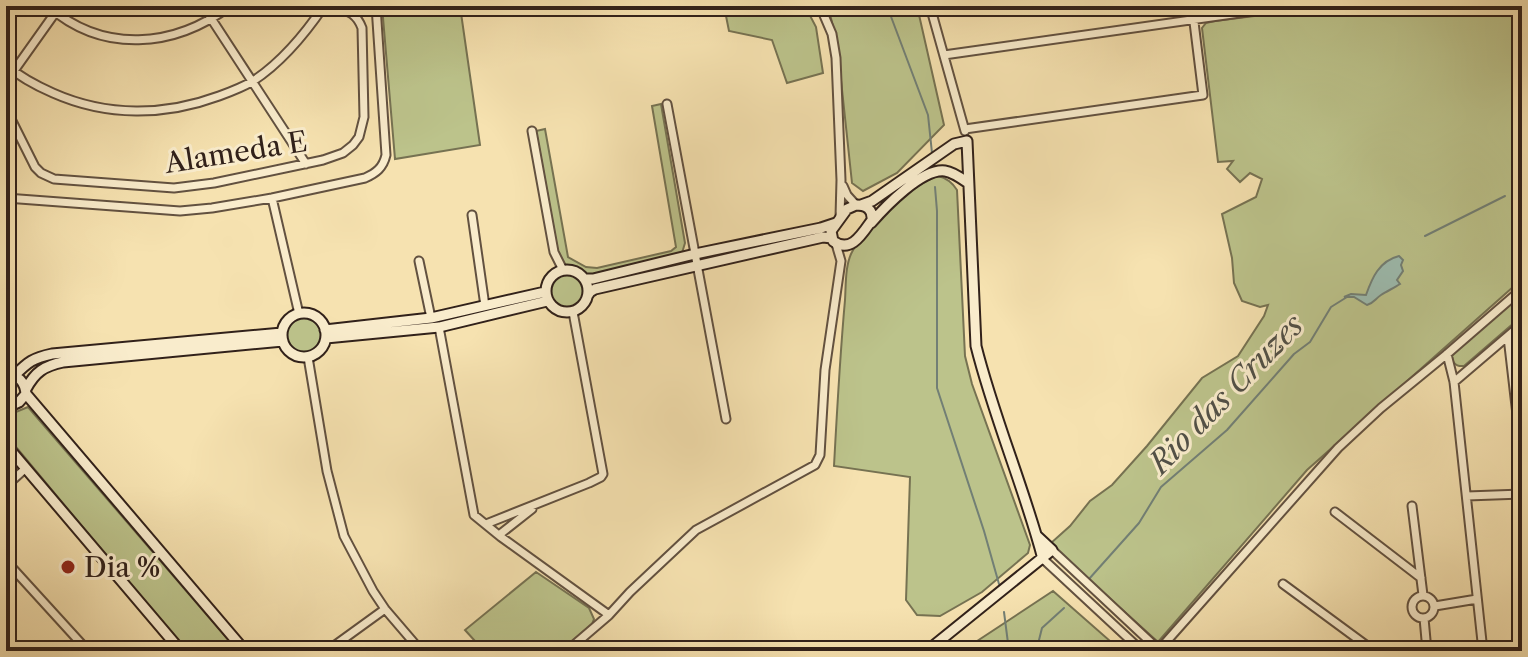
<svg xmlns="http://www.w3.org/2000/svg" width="1528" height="657" viewBox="0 0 1528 657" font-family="'Libre Caslon Text',serif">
<rect width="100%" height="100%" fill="#f6e2b0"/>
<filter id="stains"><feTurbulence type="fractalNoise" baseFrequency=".0025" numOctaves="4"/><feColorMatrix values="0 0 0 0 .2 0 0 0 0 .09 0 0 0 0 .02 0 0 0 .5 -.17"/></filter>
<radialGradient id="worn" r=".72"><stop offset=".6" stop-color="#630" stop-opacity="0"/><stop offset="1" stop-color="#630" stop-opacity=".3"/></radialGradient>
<!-- green -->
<path fill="#bcc38b" stroke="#767252" stroke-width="2" d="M382,6H460L480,145L395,159Z
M724,6H805L816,27L823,73L787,83L772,40L729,31Z
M828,6H917L944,125L897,173L863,191L852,183L837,43Z
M1331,6H1512L1522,17V279L1307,470L1158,642L1068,561L1051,543L1070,526L1090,501L1112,485L1147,446L1202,378L1238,356L1264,316L1268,305L1260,307L1242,301L1234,283L1232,258L1222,214L1256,197L1262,179L1250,173L1240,182L1227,169L1233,161L1218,162L1202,28L1206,23L1215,21Z
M661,104L685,243L682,253L588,276C580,275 564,265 559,258L536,131L545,129L568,257L586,267L597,268L671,251L676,247L652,106Z
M938,176C947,178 952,182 957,190L965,356L972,384L1030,545L1028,553L982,592L940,616L917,615L906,600L910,477L834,466C837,410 840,355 845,300C846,285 845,265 852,252C863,229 914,183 938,176Z
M549 291a18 18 0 1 1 36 0a18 18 0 1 1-36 0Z
M1522,294V316L1464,366C1455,367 1450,361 1453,353Z
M286 335a18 18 0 1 1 36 0a18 18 0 1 1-36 0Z
M28,407L238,651H186L6,435V416Z
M536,572L589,608L594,619L592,624L561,651H484L465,630Z
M1053,591L1118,648L1113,651H962Z"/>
<!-- water -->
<path fill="#9dbdb1" stroke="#727f75" stroke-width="2" d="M1399,256L1403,260L1401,265L1403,271L1397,280L1400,284C1394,288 1387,291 1381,295C1375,299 1374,303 1367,305L1354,297H1344L1351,294L1366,295C1372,278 1379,261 1399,256Z"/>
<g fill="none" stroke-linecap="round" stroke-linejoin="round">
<!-- stream -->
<path stroke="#727f75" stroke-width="2" d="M887,6L928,115L932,153
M935,187L937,211V388L984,531L999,584
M1425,236L1505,196
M1089,579L1139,523L1161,487L1227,430L1294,354L1310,342L1331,307L1347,297
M1004,612L1009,651
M1024,651L1038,644L1042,628L1064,608"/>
<defs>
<path id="street" d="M48,6C103,54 174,48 230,6
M203,6L306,164
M820,6L832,34L836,58L841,180L840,217
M930,6L965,131
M944,55L1290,6
M6,65C20,77 37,86 53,93C107,117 165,116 219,96C230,92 243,87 253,81C282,62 305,34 324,6
M6,82L60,6
M667,104L726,419
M6,109L35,167L41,173L54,179L174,188L214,183L323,160L343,153L353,145L359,137L364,117L362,28C357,14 348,11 336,6
M965,129L1203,95L1192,6
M532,131L554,252L563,270
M843,186L847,195L856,205
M6,198L180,211L212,208L272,198L365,178C376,173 383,168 386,155L376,6
M272,198L299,314
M472,215L485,306
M419,261L431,318
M439,327L474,515L501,537L609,615
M1508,337L1522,458
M1447,354L1454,382L1483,651
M308,357L327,471L344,536L373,591L385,609L421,651
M1454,382L1522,324
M6,486L26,468
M1467,496L1522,494
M1412,506L1423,595
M1335,512L1421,578
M486,524L589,483L601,477L603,474L573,312
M499,535L532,509
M1052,550L1160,651
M1043,559L1142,651
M6,561L88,651
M1283,584L1374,651
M1412 607a11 11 0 1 1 22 0a11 11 0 1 1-22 0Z
M1435,606L1477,599
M1424,618L1427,651
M327,651L385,609
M567,651L609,615L630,592L696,530L815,465L820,455L825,370L841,261L836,244
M1158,651L1338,448L1381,408L1447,354L1522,289
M1240,651L1265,646L1275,651"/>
<path id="secondary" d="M856,205C866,205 873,209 872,220C862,234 851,254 833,241L831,231L847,209Z
M861,205L872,201L954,144L967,141L976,346C994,418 1024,487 1043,559
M871,223C885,207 922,168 945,171C953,172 961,178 968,183
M546 291a21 21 0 1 1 42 0a21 21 0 1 1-42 0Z
M585,279H593L695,254L821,228L836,223
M588,295L590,292L595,289L823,237L832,238
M282 335a22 22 0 1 1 44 0a22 22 0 1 1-44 0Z
M325,330L431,318L545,292
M326,338L439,327L547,301
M6,358L12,374
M6,375C18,374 25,382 26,394L19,402L6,408
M15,375C28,362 33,358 52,354L282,333
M26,389C35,372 44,366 63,362L283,341
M26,394L245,651
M6,445L181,651
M927,651L1052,550L1037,536"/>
</defs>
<!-- street casing -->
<use href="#street" stroke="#625140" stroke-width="11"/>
<!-- secondary casing -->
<use href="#secondary" stroke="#31211a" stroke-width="13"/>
<!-- street -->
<use href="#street" stroke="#f9eccc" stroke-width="7"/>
<!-- secondary -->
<use href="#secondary" stroke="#f9eccc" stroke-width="9"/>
</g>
<!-- markers -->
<circle fill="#8f2418" stroke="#f9eccc" stroke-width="3" cx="68" cy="567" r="8"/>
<g text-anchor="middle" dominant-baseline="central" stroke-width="6" stroke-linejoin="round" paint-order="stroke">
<!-- street labels -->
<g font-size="28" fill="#31211a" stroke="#f9eccc">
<text transform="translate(236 152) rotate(-9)">Alameda E</text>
</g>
<!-- poi labels -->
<g font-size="28" fill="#31211a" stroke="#f9eccc" text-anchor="start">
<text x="84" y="567">Dia %</text>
</g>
<!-- water labels -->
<g font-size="30" font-style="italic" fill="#515047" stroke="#f9eccc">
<text transform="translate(1226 394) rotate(-46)">Rio das Cruzes</text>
</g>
</g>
<!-- margin -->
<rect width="1528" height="657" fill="none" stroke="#f6e2b0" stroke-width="32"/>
<rect x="8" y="8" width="1512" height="641" fill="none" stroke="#31211a" stroke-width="4"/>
<rect x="16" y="16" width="1496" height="625" fill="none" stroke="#31211a" stroke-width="2"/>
<rect width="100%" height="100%" filter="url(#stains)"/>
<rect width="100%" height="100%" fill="url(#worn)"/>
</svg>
